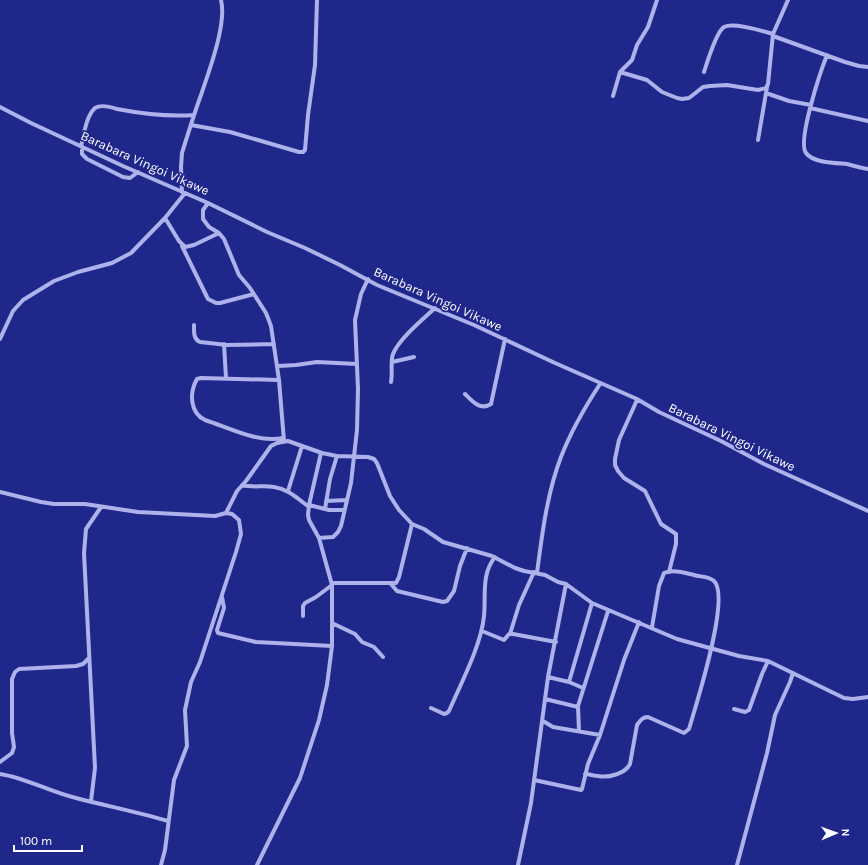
<svg xmlns="http://www.w3.org/2000/svg" width="868" height="865" viewBox="0 0 868 865" font-family="Karla,sans-serif">
<rect width="100%" height="100%" fill="#20278b"/>
<g fill="none" stroke-linecap="round" stroke-linejoin="round">
<!-- minor -->
<path stroke="#adb2eb" stroke-width="4" d="M773,36L845,62L859,66L868,67
M827,55C821,70 797,141 806,153C813,163 836,163 847,164C854,166 861,168 868,169
M620,72L647,80L662,92L677,98L682,99L689,98L703,87L710,86L727,85L758,90L766,88L768,84L773,34L788,0
M704,72C707,63 716,32 724,27C734,22 762,31 773,34
M766,93L789,101L811,105
M613,96L620,72L632,60L637,45L648,27L657,0
M0,107L31,123L123,166L208,203L267,232L305,248L340,265L377,285L474,325L555,363L637,399L659,412L721,441L764,464L868,511
M810,108L868,121
M191,125L230,132L299,152H303L305,150L308,115L315,65L317,0
M758,140L767,87
M81,146C84,135 86,116 95,108C101,104 111,107 117,109C143,114 167,117 194,115
M82,146V154L87,159L123,177L130,178L138,172
M182,192L181,167L182,153C188,134 194,114 201,95C209,71 227,24 221,0
M208,203L203,210V219L209,227L219,233L224,239L239,275L250,288L266,313L271,326L279,380L284,441
M165,218L179,241L185,247L194,245L219,233
M182,246L208,299L216,303H220L254,294
M194,325C194,331 193,339 200,342L227,345L274,344
M0,339L13,311L23,300L54,281L78,272L112,263L131,253L165,218L185,193
M224,344L226,378
M392,362L414,357
M278,366L296,365L317,362L357,364
M279,380L201,378L197,379C189,393 190,413 205,420C230,428 257,443 283,438
M391,382C393,373 390,362 393,354C399,339 423,319 435,308
M465,394C472,401 480,411 491,404L505,339
M637,400L619,440L615,459V465L618,471L624,478L645,491L661,524L676,534V544L669,572
M242,485C253,488 263,485 274,487C288,489 298,499 309,507
M288,491L302,446
M0,492L41,502L54,504H85L138,512L215,516L226,513L237,491L246,481L271,446L277,443L288,441L322,453L337,456L368,457L374,459L377,463L390,496L399,510L412,524L424,529L443,542L492,556L515,568L524,571L545,575L558,582L566,584L592,603L677,639L739,656L768,661L844,698L853,699L868,697
M326,501L347,500
M309,505L329,510H344
M325,509L330,479L337,456
M319,538L333,537L338,532L341,526L351,483L357,430L358,389L355,320L361,294L368,279
M537,573C542,535 547,493 561,457C571,431 585,407 600,384
M332,583H396L399,577L412,524
M391,584L397,591L443,602L447,601L454,591L460,566L467,548
M222,597L224,608L217,630L218,633L256,642L332,646
M303,616V606L305,603L316,597L332,585
M332,623L355,634L362,642L374,647L383,657
M482,631L504,640L509,634H513L556,642
M510,634L519,605L534,572
M548,677L569,682L583,688
M569,682L592,603
M545,699L578,707
M431,708L444,714L447,713L449,711C461,683 481,646 484,616C486,596 481,574 495,557
M734,709L745,712L749,710L762,674L768,661
M543,721L553,727L600,735
M579,731L578,706L608,611
M0,762L12,753L14,747L12,733V679L15,672L19,669L76,666L83,664L89,658
M0,774C26,778 50,792 76,798C107,806 138,812 168,821
M585,774C590,774 593,776 598,776C608,778 625,774 630,764L637,725C640,721 642,717 648,717L684,733L689,729C696,705 731,597 714,581C709,576 700,577 694,575C685,573 673,569 664,573L659,586L652,627
M534,780L581,790L582,789L588,764L600,735L624,660L639,622
M91,801L95,768L84,553L86,529L101,507
M161,865L165,850L174,780L187,746L185,710L191,682L200,662L236,552L241,534L239,520L232,514L226,513
M257,865L300,778L319,720L327,685L332,646V585L319,538L309,520L308,515L309,505L321,453
M518,865L531,803L548,677L566,584
M737,865L767,753L775,715L790,682L793,673"/>
</g>
<g text-anchor="middle" dominant-baseline="central" stroke-width="3.5" stroke-linejoin="round" paint-order="stroke">
<!-- street labels -->
<g font-size="13" fill="#fff" stroke="#20278b">
<text transform="translate(145 163) rotate(24)">Barabara Vingoi Vikawe</text>
<text transform="translate(438 299) rotate(24)">Barabara Vingoi Vikawe</text>
<text transform="translate(732 437) rotate(26)">Barabara Vingoi Vikawe</text>
</g>
</g>
<!-- north arrow -->
<g transform="translate(836 833) rotate(88)" stroke="#20278b" stroke-width="3" paint-order="stroke">
<path d="M0-3L7 15L0 10L-7 15Z" fill="#ffffff"/>
<text y="-6" font-size="11" font-weight="bold" text-anchor="middle" fill="#ffffff">N</text>
</g>
<!-- scale -->
<path d="M14 845v6h68v-6" fill="none" stroke="#ffffff" stroke-width="2"/>
<text x="20" y="845" font-size="12" fill="#ffffff" stroke="#20278b" stroke-width="3" paint-order="stroke">100 m</text>
</svg>
